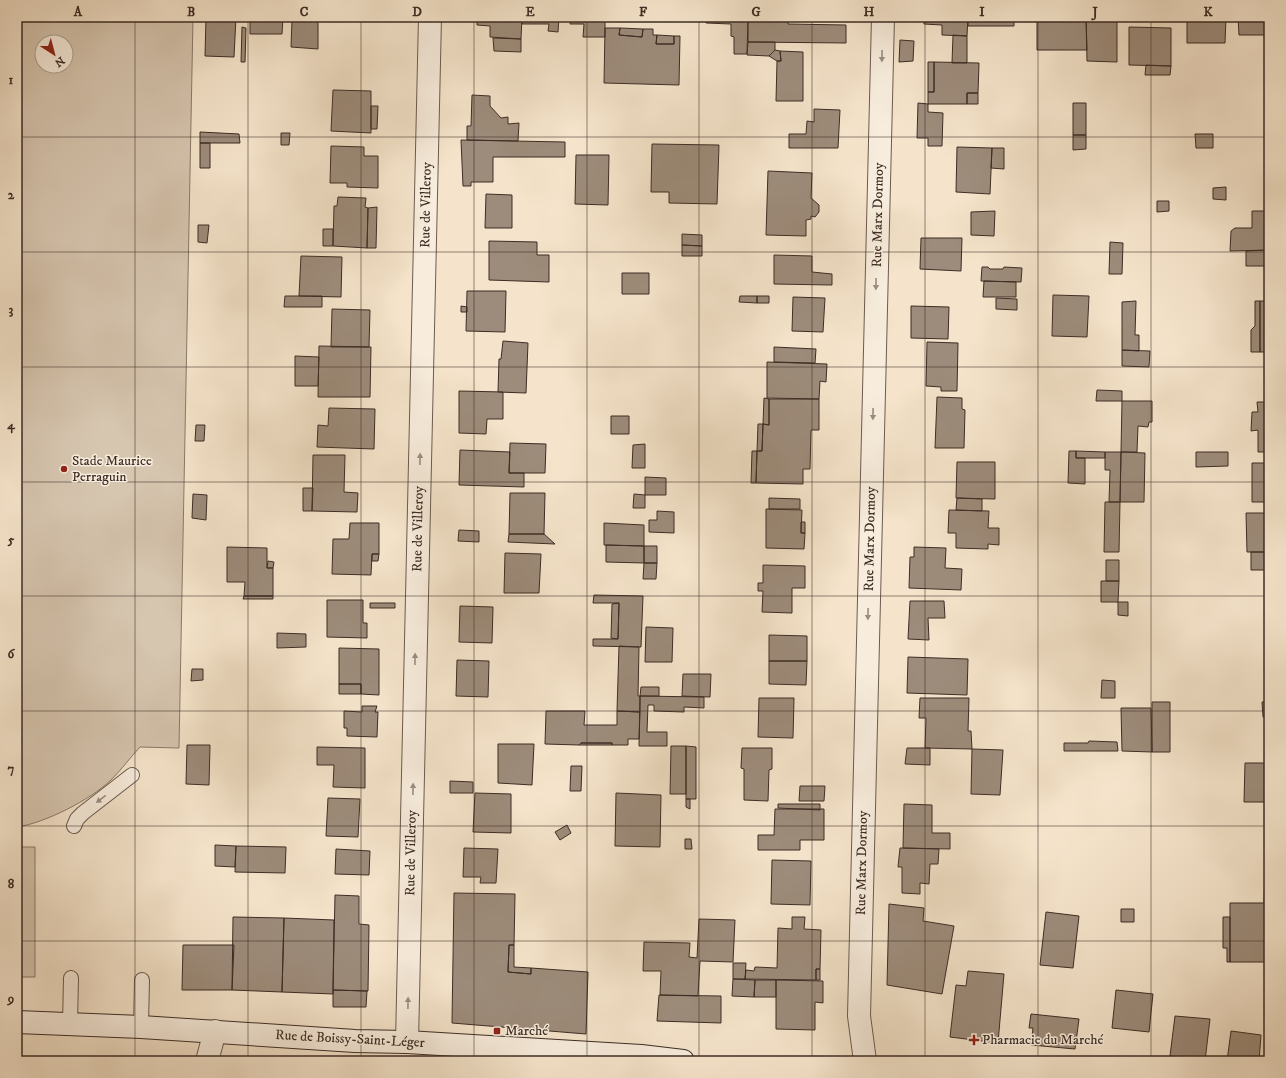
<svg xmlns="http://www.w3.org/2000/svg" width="1286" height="1078" viewBox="0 0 1286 1078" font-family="'IM FELL DW Pica',serif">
<rect width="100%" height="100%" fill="#f5e4cb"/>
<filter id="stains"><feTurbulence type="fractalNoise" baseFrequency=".005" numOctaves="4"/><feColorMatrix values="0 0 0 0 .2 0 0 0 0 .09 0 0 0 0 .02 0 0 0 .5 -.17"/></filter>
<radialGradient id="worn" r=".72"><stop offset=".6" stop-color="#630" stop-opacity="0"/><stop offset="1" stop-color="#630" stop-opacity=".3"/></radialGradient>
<!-- garden -->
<path fill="#d6c5af" stroke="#8a796a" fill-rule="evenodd" d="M17,17H193L179,748L140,747C130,758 121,770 111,780C90,800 45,823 17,827ZM42,42H66V66H42Z
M17,847H35V977H17Z"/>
<!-- building -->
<path fill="#9d8c7b" stroke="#3d2d25" d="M206,17H236L234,57L205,56Z
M250,17H283L282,34H250Z
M456,17H522L521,39L490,37V26L477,25V18Z
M522,17H559L558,32L548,31L549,24H522Z
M571,17H605V37H583L584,24H570Z
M706,17H748L747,54H734V37L731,36V24L706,23Z
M748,17H788V24L846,25V43L748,42Z
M924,17H968L967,36L942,35V25L924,24Z
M968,17H1014V26H968Z
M1037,17H1086L1087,50H1037Z
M1086,17H1117V62L1087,61Z
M1187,17H1226L1225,43H1187Z
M1238,17H1269V35H1239Z
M292,20H318V49L291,47Z
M242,27L246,28L245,62H241Z
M1129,27L1171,28V66L1129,65Z
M605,28H620L619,35L642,37L643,29H653V35H657L656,44H674V36H680L679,85L604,83Z
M620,28L643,29L642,37L619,35Z
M657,35L674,36V44H656Z
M953,35L967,36V63H952Z
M493,38L521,39V52L494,51Z
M900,40L914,41L913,61L899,62Z
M748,42H775V50L769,56L747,55Z
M775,50L780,51L781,61H777L769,56Z
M780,51L803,52V101H776L777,61H781Z
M928,62H934V92H928Z
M934,62L979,63L978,93H967V104H928V92H934Z
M1146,65L1171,66L1170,75H1145Z
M333,90L371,91V133L331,131Z
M967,93H978V104H967Z
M472,95L490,96V106L501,118L508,117V124L519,123L518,141L467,140V126H471Z
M918,103L928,104V112L943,113L942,146H928V138H917Z
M1073,103H1086V135H1073Z
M371,106H378L377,129H371Z
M814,109L840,110L838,148H789V134H806L807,121L814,122Z
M200,132L239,134L240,143H200Z
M281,133H290L289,145H281Z
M1195,134H1213V148H1196Z
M1073,135H1086V149L1073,150Z
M461,140L565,142V157H493V182H471V186H463Z
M200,143H210V168H200Z
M652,144L719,145L717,204L669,203V192H651Z
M331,146L364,147V156H378V188L347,187V183H330Z
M957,147L992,148L990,194L956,192Z
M992,148H1004V169L991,168Z
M576,155H609L608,205L575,204Z
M768,171L812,173L811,198L819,205V212L815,217L811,216V219L806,220V236L766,235Z
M1226,187V200L1213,199V188Z
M486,194L512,195V228H485Z
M338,197L366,198L365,207L368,208L367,248L333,246L334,206H337Z
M1157,201H1169V211L1157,212Z
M377,207L376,248H367L368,208Z
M995,211L994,236L971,235V212Z
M1252,211H1269V250L1230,251L1231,231L1235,228H1252Z
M198,225H209L207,243L198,242Z
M323,229H333V246H323Z
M682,234L702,235V246L682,245Z
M921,238H962L961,271L920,269Z
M489,241L537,242V255H549V282L489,280Z
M1110,242L1123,243L1122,274H1109Z
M682,245L702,246V256H682Z
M1269,250V266H1246V251Z
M774,255L812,256V272L832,274V285L774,284Z
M301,256L342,257L341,297L299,296Z
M982,267H988L990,269H1003L1004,267L1022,268L1021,282L981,281Z
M622,273H649V294H622Z
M984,281L1016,282V297H983Z
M467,291H506L505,332L466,331Z
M1053,295L1089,296L1087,337L1052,336Z
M285,296H322V307H284Z
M740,296H757V303L739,302Z
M757,296H769V303H757Z
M793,297L825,298L823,332L792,331Z
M996,298L1017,299V310L996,309Z
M1136,301L1135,335H1139V351L1122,350V302Z
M1255,301H1260V352H1251V330L1255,326Z
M1260,301H1269V352H1260Z
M461,306L467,307V312H461Z
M911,306L949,307L948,339L911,338Z
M332,309L370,310L369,347H331Z
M503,341L528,343L526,393L498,392L499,359H501Z
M927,342L958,343L957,391H941V387L926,386Z
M319,346L371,347L370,397H318Z
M774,347L816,349L815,363L774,362Z
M1122,350L1150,351L1149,367L1122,366Z
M295,356L319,357L318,386H295Z
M767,362L827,364L826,382L820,381L819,399L767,398Z
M1267,364H1269V402H1267Z
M1097,390L1122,391V401H1096Z
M459,391L503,392V419H487L486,434L459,433Z
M937,397L962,398V409L965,410L964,448H935Z
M764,398L769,399V425L763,424Z
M769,399H819V430H811L810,469H803V484L756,483L757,451H762L763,424L769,425Z
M1122,401H1152V422H1149L1148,427L1138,426L1137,452H1121Z
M1257,402H1269V452H1258V430L1251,431L1252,412H1258Z
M329,408L375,409L374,449L317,447L318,425L328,426Z
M611,416H629V434H611Z
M758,424H763L762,451H757Z
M196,425H205L204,441H195Z
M510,443L546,444L545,473H509Z
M645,444V468H632L633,445Z
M460,450L510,452L509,473H524V487L459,485Z
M752,451H757L756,483H751Z
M1069,451H1076V458H1085V484L1068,483Z
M1076,451L1105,452V458H1076Z
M1105,452H1121L1120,502H1109L1110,470H1105Z
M1121,452L1145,453L1144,502H1120Z
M1196,452H1228V466L1196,467Z
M313,455H345L344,492L358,493L357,512L312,511Z
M957,462H995V499L956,498Z
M1252,463H1269V502H1252Z
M645,477L666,478V495H645Z
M303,488H313L312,511H303Z
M510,493H545L544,534H509Z
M193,494L207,495L206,520L192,518Z
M634,494L645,495V508H633Z
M769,498L800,499V509H769Z
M957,498L982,499V511L956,510Z
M1105,502H1120L1119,552H1104Z
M766,509L802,510L801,533H805L804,549L766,548Z
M949,510L989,511L988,528H999V545L988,544V549L956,548V533H948Z
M657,511L674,512V533L649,532V520H657Z
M1246,513H1269V552H1247Z
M801,522H805V533H801Z
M350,523H379V554H372L371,575L332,574L333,539H349Z
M604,523L644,525V546L604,545Z
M459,530L479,531V542L458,541Z
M509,534H544L555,544L508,542Z
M606,545L644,546V563L606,562Z
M644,546H657V563H644Z
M227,547L267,548V568H273V596H244L245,582H227Z
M914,547L946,548L945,568L962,569L961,590L909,588L910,557H914Z
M1251,552H1269V570H1251Z
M505,553L541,554L539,593H504Z
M372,554H379L378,561H372Z
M1106,560H1119V581H1106Z
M268,561L274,562L273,568H267Z
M644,563H657L656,579H643Z
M763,565L805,566V588H792V613L762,612L763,591H758V583H763Z
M1101,581H1119L1118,602H1101Z
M594,595L643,596L641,647L593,646V639H618L619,603H593Z
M244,596H273V599H243Z
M327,600H363V623H367V638L327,637Z
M910,601H944L945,618H928L929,640L908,639Z
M1118,602H1128V616L1118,615Z
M370,603H395V608H370Z
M619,603L618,639L611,638L612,604Z
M460,606L493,607L492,643L459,642Z
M646,627L673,628L672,662H645Z
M277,633L306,634V647L277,648Z
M769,635L807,636V661H769Z
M619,646L639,647L638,696H640V712L617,711Z
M339,648L379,649V695L361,694V684H339Z
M908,657L968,659L967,695L907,693Z
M457,660L489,661L488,697L456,696Z
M769,661H807L806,685L769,684Z
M192,669H203V680L191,681Z
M683,674H711L710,697L682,696Z
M1102,680L1115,681V698H1101Z
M339,684H361V694H339Z
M641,687H659V696H640Z
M640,696L704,697V708L684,707V712L654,711V705H648L647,732H667V746H639Z
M759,698H794L793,738L758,737Z
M920,698H969L968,731H971L972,749L925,748L926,718H919Z
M1152,702H1170V752H1152Z
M1262,702H1269V717H1263Z
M362,706H377L375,712H378L377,737L347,736V728H344V711L362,712Z
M1121,708H1151L1152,752L1122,751Z
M546,711H585L584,725H617V711L640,712L639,739H628V745H612V743H581L579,745L545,744Z
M1089,741L1117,742L1118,751H1064V743H1088Z
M581,743H612V745H579Z
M498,744H534L532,785L498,783Z
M187,745H210L209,785L186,784Z
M671,746H686V794H670Z
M686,746L696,747V799H686Z
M317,747L365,748V788L333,787L334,765H317Z
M742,748H772V769L769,770L768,801L744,800V769L741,768Z
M907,748H930V765L905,764Z
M972,749L1003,750L1000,795L971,794Z
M1245,763H1269V802H1244Z
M571,766H582L581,791H570Z
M450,781L473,782V793H450Z
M800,786H825L824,801H799Z
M475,793L511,794V833L473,832Z
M616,793L661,795L660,847L615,846Z
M328,798L360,799L358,837L326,836Z
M686,799H690V809L686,807Z
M778,804H820V810L778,808Z
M904,804L932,805V833H950V849L903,848Z
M775,809H824V840H800V850H758V835H774Z
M567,825L571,833L560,840L555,832Z
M685,839H691L692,849H685Z
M215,845L236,846L235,867L215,866Z
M236,846L286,847L285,873L235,872Z
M464,848L498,849L496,883H480L481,877H463Z
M900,848L939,849L938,864H930L929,884L920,883V894L902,893V867H898Z
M336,849L370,851L369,875L335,874Z
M772,860L811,861L810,905L771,904Z
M1265,869H1269V903H1264Z
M454,893L515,894L514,945H509L508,972L531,974V968L588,972L586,1034L452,1023Z
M335,895L359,896V924L369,925L368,991L333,990Z
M1230,903H1269V962H1230Z
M889,904L924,908L923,921L954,926L942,994L887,985Z
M1121,909H1134V922H1121Z
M1046,912L1079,916L1073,968L1040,965Z
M233,917L284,918L282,992L232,990Z
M792,917H805L804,929L821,930L820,969H816V980L745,979L746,970L754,971L755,967L777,968L778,928L792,929Z
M1223,917H1230V962H1227V948H1223Z
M284,918L334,920L333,994L282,992Z
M699,919L735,920L733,962L700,961L698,996L660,995L661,971H643L644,942L690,943L689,957L697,958Z
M183,945H234L232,990H182Z
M509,945H514V967L531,968V974L508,972Z
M733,963H746L745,979H733Z
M816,969H820V980H816Z
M968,971L1004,974L998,1043L950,1037L956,985L966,986Z
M733,979L755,980L754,997L732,996Z
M755,980H776V997H754Z
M776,980L823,981V1003L815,1002V1030L776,1029Z
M333,990L367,991L366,1007H333Z
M1116,990L1153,994L1149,1032L1112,1028Z
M659,995L721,996V1023L657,1021Z
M1031,1014L1079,1019L1075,1049L1031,1045L1033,1028H1029Z
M1175,1016L1210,1019L1205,1061L1170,1056Z
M1231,1031L1261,1035L1259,1061H1227Z"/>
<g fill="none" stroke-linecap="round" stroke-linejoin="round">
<defs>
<path id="service" d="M74,826L77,819L83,813L132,775
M70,1025L71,978
M141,1027L142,980"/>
<path id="minor" d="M407,1042L430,17
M207,1061L215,1031
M865,1061L859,1016L883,17"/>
<path id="secondary" d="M17,1022L141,1027L355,1041L407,1042L641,1056L683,1061"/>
</defs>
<!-- service casing -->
<use href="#service" stroke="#6b5b4e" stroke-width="16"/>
<!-- minor casing -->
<use href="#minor" stroke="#6b5b4e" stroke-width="24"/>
<!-- secondary casing -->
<use href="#secondary" stroke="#3d2d25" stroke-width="24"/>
<!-- service -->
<use href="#service" stroke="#f8eddd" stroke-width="14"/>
<!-- minor -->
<use href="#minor" stroke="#f8eddd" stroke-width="22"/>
<!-- secondary -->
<use href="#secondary" stroke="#f8eddd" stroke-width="22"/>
</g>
<!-- one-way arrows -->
<defs><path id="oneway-solid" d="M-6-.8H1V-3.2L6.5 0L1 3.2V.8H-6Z"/></defs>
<g fill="#9a8d81">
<use href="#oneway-solid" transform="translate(882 56) rotate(91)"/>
<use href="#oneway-solid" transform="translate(876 284) rotate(91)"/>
<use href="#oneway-solid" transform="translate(873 414) rotate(91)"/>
<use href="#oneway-solid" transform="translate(420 459) rotate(-89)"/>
<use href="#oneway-solid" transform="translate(868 614) rotate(91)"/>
<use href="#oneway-solid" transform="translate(415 659) rotate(-89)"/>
<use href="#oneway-solid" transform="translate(413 789) rotate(-89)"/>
<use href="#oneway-solid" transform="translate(101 799) rotate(142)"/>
<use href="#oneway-solid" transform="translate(408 1003) rotate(-89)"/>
</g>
<!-- grid -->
<path fill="none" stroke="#3d2d25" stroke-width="1" stroke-opacity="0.55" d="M135,17V1061M248,17V1061M361,17V1061M474,17V1061M587,17V1061M699,17V1061M812,17V1061M925,17V1061M1038,17V1061M1151,17V1061M17,137H1269M17,252H1269M17,367H1269M17,482H1269M17,596H1269M17,711H1269M17,826H1269M17,941H1269"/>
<!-- markers -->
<g fill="#8f2418" stroke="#f8eddd" stroke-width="1.5">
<circle cx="64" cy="469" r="4"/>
<rect x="493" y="1027" width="8" height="8" rx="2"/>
<path d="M972 1034h4v4h4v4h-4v4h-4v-4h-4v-4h4z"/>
</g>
<g text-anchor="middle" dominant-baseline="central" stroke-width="3" stroke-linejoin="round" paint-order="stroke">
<!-- street labels -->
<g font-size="14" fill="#3d2d25" stroke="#f8eddd">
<text transform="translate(426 205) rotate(-89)">Rue de Villeroy</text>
<text transform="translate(878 215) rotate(-89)">Rue Marx Dormoy</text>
<text transform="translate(418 529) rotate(-89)">Rue de Villeroy</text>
<text transform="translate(870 539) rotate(-89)">Rue Marx Dormoy</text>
<text transform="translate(411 853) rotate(-89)">Rue de Villeroy</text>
<text transform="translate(862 863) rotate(-89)">Rue Marx Dormoy</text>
<text transform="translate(350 1039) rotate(3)">Rue de Boissy-Saint-Léger</text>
</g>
<!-- poi labels -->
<g font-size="14" fill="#3d2d25" stroke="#f8eddd" text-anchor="start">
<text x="72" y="461">Stade Maurice<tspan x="72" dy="16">Perraguin</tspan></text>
<text x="505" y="1031">Marché</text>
<text x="982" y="1040">Pharmacie du Marché</text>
</g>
</g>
<!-- margin -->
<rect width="1286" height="1078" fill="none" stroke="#f5e4cb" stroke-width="44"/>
<!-- north arrow -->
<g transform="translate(54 54) rotate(144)"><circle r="19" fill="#f8eddd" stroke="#ada093"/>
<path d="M0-3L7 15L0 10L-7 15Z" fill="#8f2418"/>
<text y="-6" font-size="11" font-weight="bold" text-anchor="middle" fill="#3d2d25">N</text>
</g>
<rect x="22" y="22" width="1242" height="1034" fill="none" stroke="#3d2d25" stroke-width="1.5"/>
<g font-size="13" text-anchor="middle" font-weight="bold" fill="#3d2d25">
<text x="78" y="16">A</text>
<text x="191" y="16">B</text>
<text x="304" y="16">C</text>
<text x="417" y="16">D</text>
<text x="530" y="16">E</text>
<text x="643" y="16">F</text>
<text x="756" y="16">G</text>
<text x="869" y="16">H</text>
<text x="982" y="16">I</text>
<text x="1095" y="16">J</text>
<text x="1208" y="16">K</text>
<text x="11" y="84">1</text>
<text x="11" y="199">2</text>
<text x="11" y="314">3</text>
<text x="11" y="429">4</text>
<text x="11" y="544">5</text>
<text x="11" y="658">6</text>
<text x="11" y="773">7</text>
<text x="11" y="888">8</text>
<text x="11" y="1003">9</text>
</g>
<rect width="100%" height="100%" filter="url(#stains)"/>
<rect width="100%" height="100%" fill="url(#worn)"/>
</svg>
